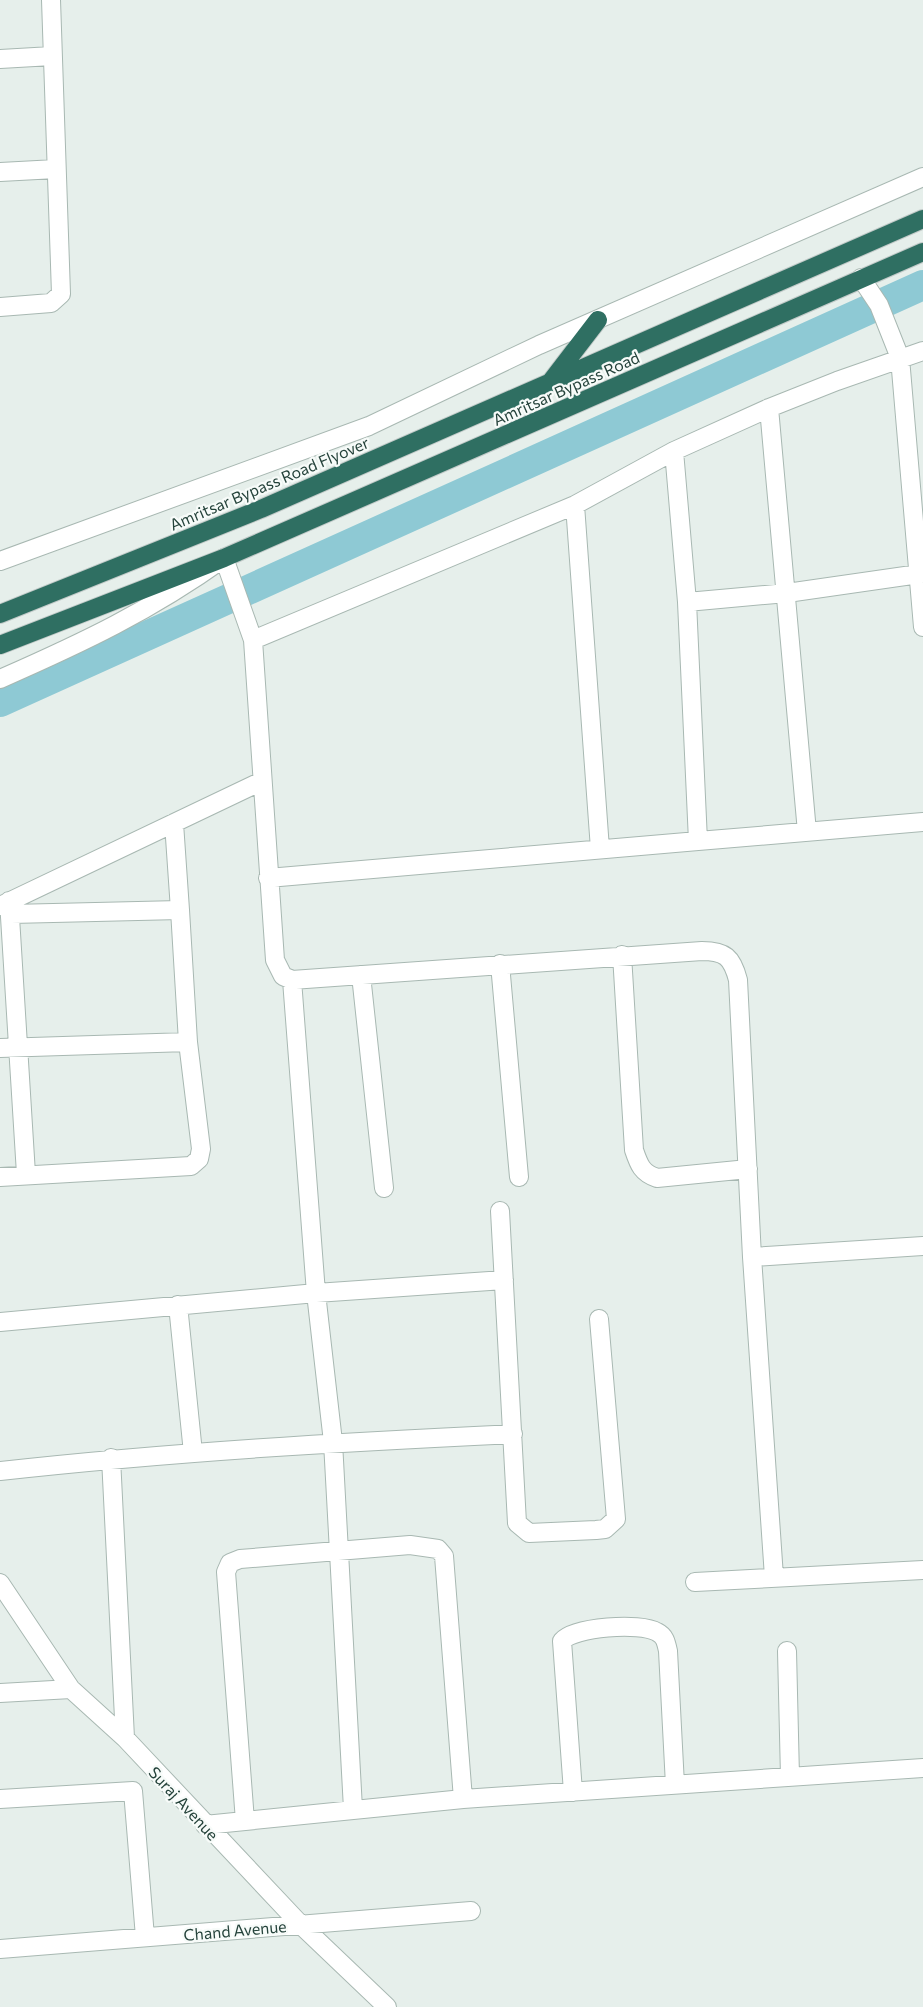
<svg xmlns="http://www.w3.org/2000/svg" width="923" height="2007" viewBox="0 0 923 2007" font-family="Commissioner,sans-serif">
<rect width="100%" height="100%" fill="#e6efeb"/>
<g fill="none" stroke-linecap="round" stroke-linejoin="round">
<!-- river -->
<path stroke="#8ec9d4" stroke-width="30" d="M0,702L923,285"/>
<defs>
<path id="minor" d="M0,59L52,56
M0,172L56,169
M861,278L879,305L900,358L923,627
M0,307L51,303L61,294L51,0
M769,408L807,832
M674,451L687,602L698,841L923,822
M575,505L600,849
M0,561L369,426L539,345L923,177
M687,602L787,593L919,574
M253,640L575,505L674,451L769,408L837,381L923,351
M0,679C82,643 150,611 224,558L253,640L275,960L283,976L292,980L702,951C725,951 732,957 738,980L752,1257L774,1577
M268,878L698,841
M9,901L26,1174
M0,906L262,781
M11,914L180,910L174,823
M622,955L634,1150C639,1165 642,1173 657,1178L748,1169
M500,964L519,1177
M361,975L384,1188
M292,980L316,1293L333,1442L353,1809
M0,1048L188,1042
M0,1177L191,1166L199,1159L201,1149L188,1042L180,910
M500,1211L517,1523L529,1533L596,1530L605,1529L616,1519L599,1319
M752,1257L923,1246
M178,1305L193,1453
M0,1322L316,1293L504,1280
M111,1458L125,1738
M0,1471C171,1452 341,1442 513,1434
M695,1582L923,1570
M0,1583L71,1689L125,1738L301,1925L387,2007
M787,1651L790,1777
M0,1693L71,1689
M573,1792L562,1641C574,1627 640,1622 657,1632C665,1636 666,1642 668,1651L675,1785
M0,1799L133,1791L145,1937
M245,1821L226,1572L230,1563L240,1559L410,1545L438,1549L444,1556L463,1799
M205,1825L463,1799L923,1768
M0,1949L471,1911"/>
<path id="highway" d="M552,380L598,320
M0,614L261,509L923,219
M0,645L224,558L923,252"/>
</defs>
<!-- minor casing -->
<use href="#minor" stroke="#a8b8b2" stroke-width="20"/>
<!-- highway casing -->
<use href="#highway" stroke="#c2cac8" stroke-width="20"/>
<!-- minor -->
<use href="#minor" stroke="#fff" stroke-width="18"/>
<!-- highway -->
<use href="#highway" stroke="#2f6f62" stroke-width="18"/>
</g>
<g text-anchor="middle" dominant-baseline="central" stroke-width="4.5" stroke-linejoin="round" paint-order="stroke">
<!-- street labels -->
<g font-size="16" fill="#24423a" stroke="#f7fbf9">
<text transform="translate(566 388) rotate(-24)">Amritsar Bypass Road</text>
<text transform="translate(269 483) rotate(-23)">Amritsar Bypass Road Flyover</text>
<text transform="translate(184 1803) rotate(47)">Suraj Avenue</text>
<text transform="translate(235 1930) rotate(-5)">Chand Avenue</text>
</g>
</g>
</svg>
